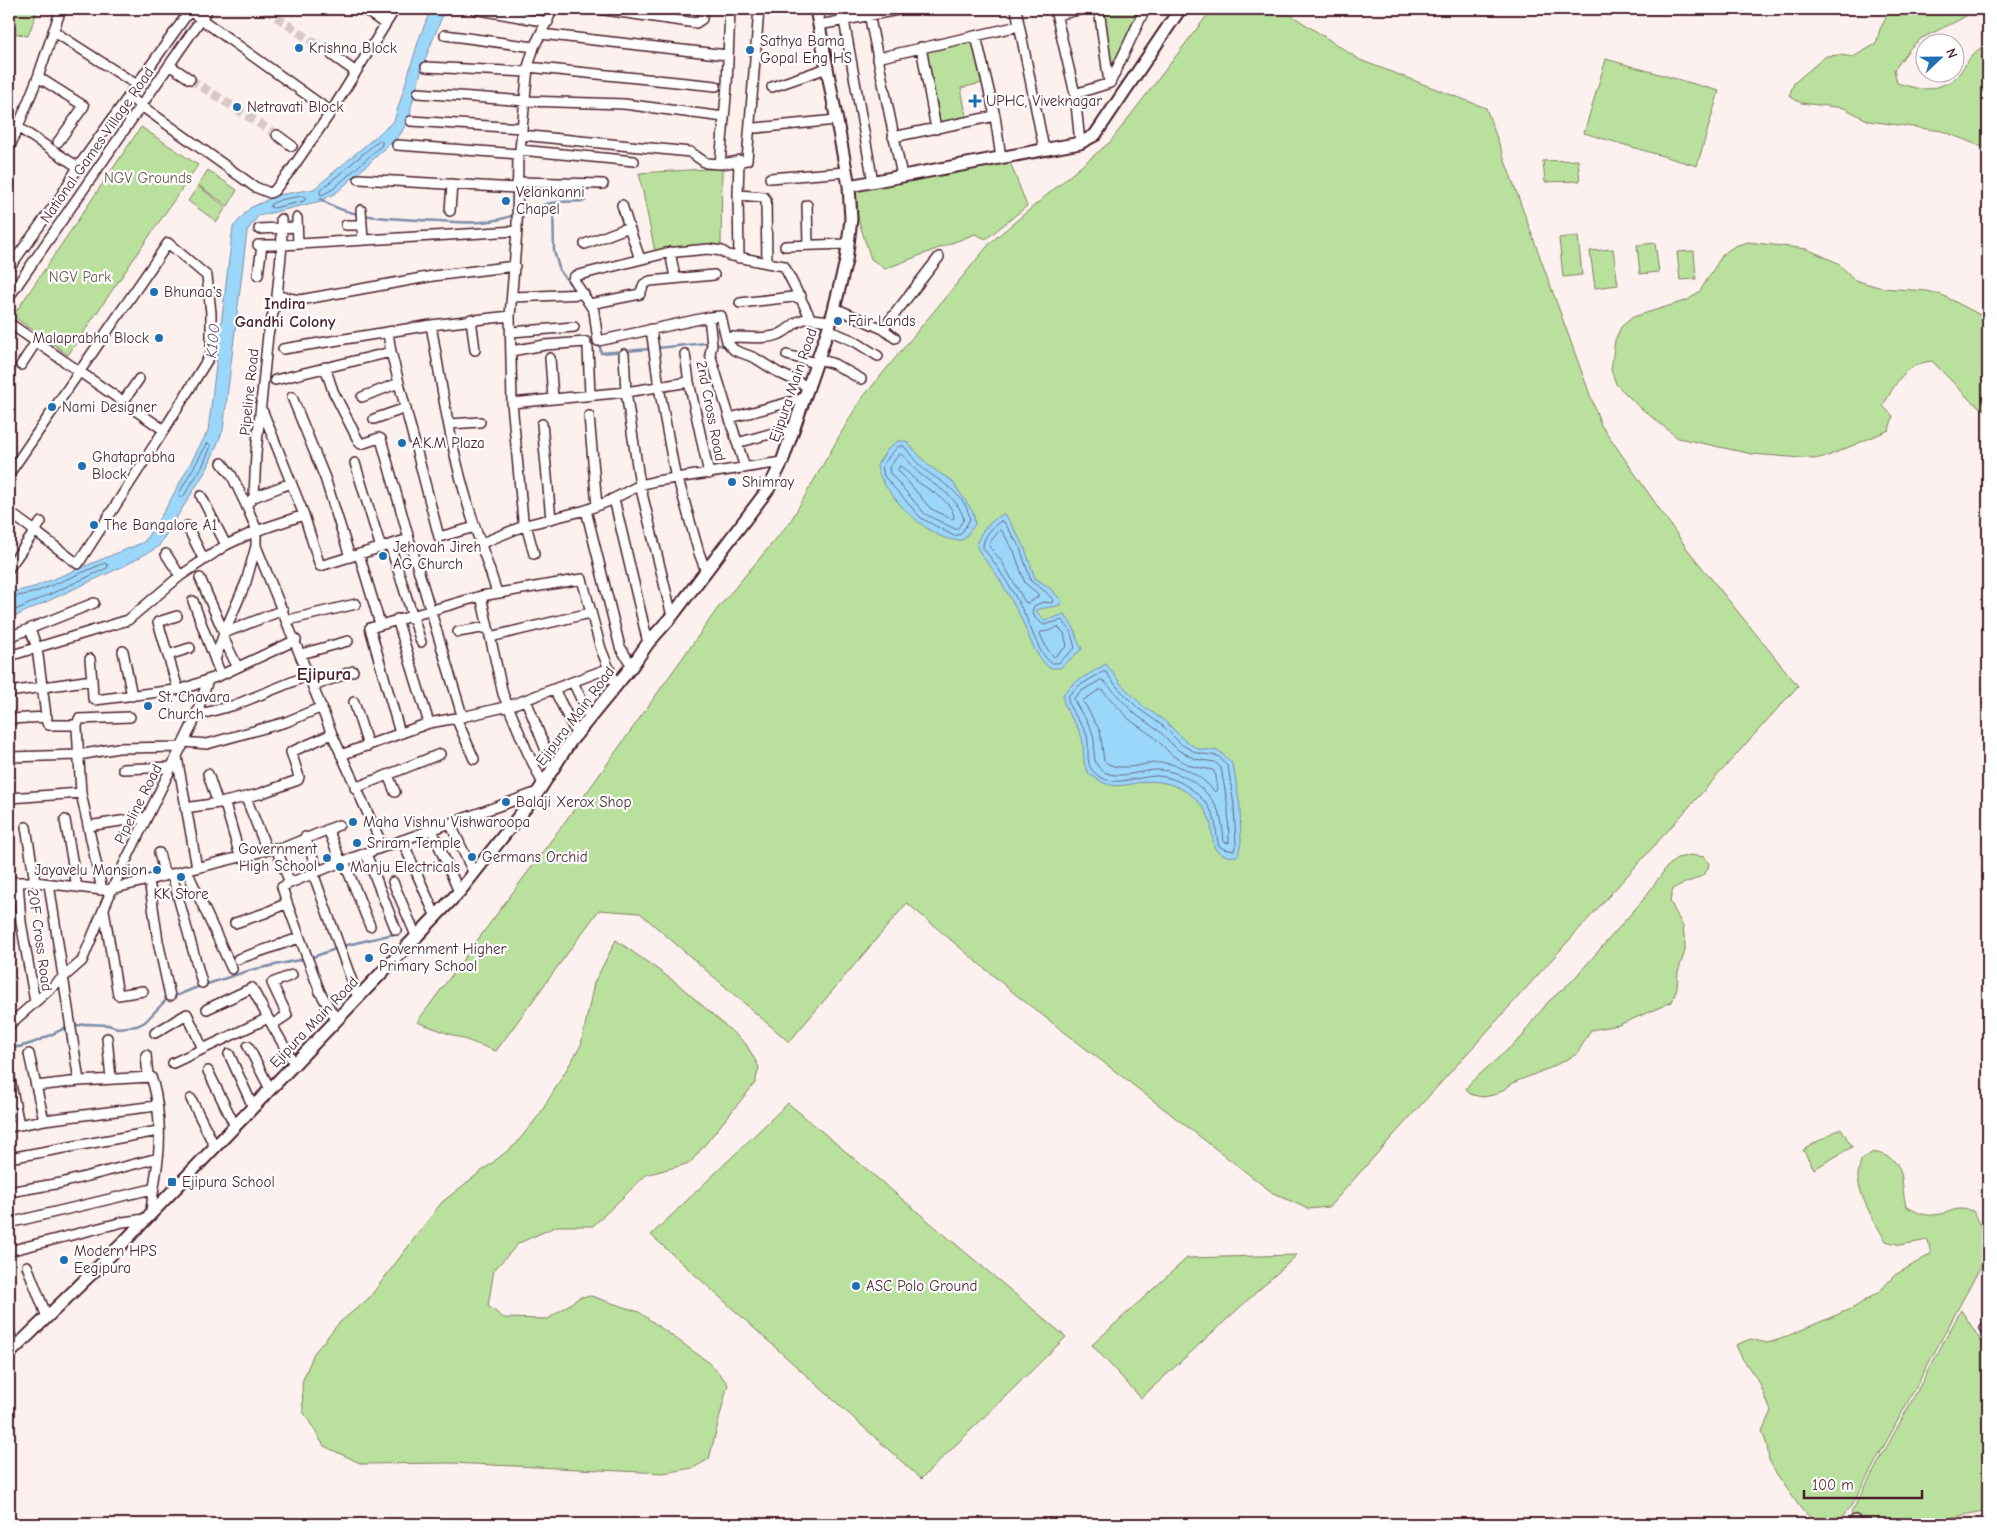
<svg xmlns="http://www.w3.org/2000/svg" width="1997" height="1533" viewBox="0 0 1997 1533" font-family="'Comic Neue',sans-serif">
<rect width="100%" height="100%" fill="#fcf1ee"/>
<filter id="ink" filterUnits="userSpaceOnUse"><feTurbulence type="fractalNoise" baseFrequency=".02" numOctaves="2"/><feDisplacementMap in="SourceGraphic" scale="10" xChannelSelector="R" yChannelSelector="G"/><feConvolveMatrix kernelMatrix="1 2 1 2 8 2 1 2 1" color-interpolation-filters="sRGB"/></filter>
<g filter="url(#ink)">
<!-- green -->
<path fill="#b9e09c" stroke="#828064" d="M9,9H38L28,36L9,32Z
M1102,9H1142L1111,71Z
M1212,9H1282L1360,60L1486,108L1601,425L1688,550L1798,686L1329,1207L1308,1209L1273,1193L1015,994L907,903L789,1042L640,913L599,910L496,1051L417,1022L595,781L718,608L790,522L859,402L991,242L1110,142Z
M1891,9H1978L1959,20L1922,38L1911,47L1894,70L1897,83C1906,85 1916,89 1925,89C1933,89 1949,84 1955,78C1967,67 1970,49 1988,46V149L1942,131L1869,121L1844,108L1801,103L1789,96L1794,83L1826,56L1840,55L1853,57L1876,44L1880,29Z
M973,40L982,83L961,88L967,120L941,125L926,49Z
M1606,59L1719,91L1697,166L1584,133Z
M141,127L198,165L68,355L13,316Z
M1578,160L1580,181L1545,182L1543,161Z
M1010,162L1027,206L986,239L975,234L885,269L871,259L858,219L856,191Z
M722,168L721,246L655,252L639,173Z
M208,170L237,190L228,206L198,185Z
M198,186L226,207L217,222L188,201Z
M1578,236L1582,275L1563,277L1559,238Z
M1748,242L1807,249L1838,263L1855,280L1882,288L1927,291L1942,295L1988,319V412L1972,402L1932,361C1904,364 1896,383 1883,406L1893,416L1889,430L1828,456L1814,459L1752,454L1678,438L1637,405L1616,384L1611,370L1615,340L1621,327L1633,317L1688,300L1700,291L1723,254L1735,246Z
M1655,243L1659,272L1640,274L1637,245Z
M1613,249L1618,285L1595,288L1590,251Z
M1694,251L1696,279L1680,280L1677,252Z
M1691,855L1705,857L1709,864C1707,881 1685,880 1673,889L1670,901L1683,927L1685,943V951L1678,972L1677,988L1672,1002L1619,1025L1591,1030L1577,1054L1550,1068L1515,1082L1497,1094L1484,1097L1477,1096L1470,1094L1466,1089L1470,1083L1523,1036L1527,1028L1549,1001L1572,981L1643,900L1666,868L1677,858Z
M616,940L678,984L746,1044L759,1067L755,1083L690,1163L646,1175L593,1226H557L519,1243L494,1270L488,1306L504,1318L548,1319L580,1297L591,1296L639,1312L711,1364L728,1384L709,1459L693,1468L663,1473L451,1463L362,1464L324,1446L303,1411L302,1382L314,1353L339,1323L369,1298L442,1202L515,1145L540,1114L581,1045L594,983Z
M788,1103L1066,1337L921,1479L651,1235Z
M1841,1128L1852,1147L1814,1169L1803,1150Z
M1873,1152C1909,1159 1899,1179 1906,1206C1914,1211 1923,1216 1933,1215C1952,1214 1952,1205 1973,1211L1984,1235L1987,1249L1982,1264L1855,1500C1843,1517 1841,1524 1818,1524L1802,1510L1776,1473L1769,1460L1767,1445L1762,1431L1771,1411L1759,1382L1742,1358L1736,1345L1750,1339L1767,1343L1778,1340L1855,1307L1879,1292L1895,1275L1931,1254L1928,1240L1900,1245L1886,1241C1876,1225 1858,1195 1858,1176C1858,1171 1860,1165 1861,1160Z
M1297,1255L1141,1398L1092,1345L1187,1258Z
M1961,1310L1988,1352V1510C1944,1519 1901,1530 1856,1522L1851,1513Z"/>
<!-- water -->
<path fill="#9bd7fb" stroke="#7b8da8" d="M431,9H445L424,62L411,107L410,116L400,135L336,193L321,201L258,216L247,231L223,430L207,469L158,547L128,564L9,619V593L34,587L144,542L166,508L208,431L233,227L250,208L278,195L314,189L394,121L419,39Z
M898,441H906L929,466L952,481L973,512L975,524L964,539C938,550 878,490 877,465L887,450Z
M1004,514L1007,517L1024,546L1035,578L1050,588L1061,600V604C1052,609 1044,606 1036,611L1045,621L1064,614L1074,628L1077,639L1082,649L1060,668H1049C1034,655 1029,636 1021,618C1014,604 1006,591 998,577C994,569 977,553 977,545C978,532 993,519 1004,514Z
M1106,664L1121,684L1143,706L1166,722L1185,741L1198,749L1219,751L1231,762L1234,770L1240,806L1241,843L1238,855C1230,859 1222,855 1215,849C1211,837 1213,823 1206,812C1196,795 1179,785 1160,782C1138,778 1117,794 1097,779C1094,777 1089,775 1088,772C1081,762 1085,749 1082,738C1078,722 1062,712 1063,694L1074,683Z"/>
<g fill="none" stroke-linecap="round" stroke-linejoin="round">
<!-- shore -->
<path stroke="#6a697e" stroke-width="1" d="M380,140L382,142V145L333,189L322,195L320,194V191Z
M303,196L306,198L304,201L274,208L270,207L271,204L280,200Z
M208,443L211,446L202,467L183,497L180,498L179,494Z
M899,446H904C911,455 917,464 925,470C943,484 965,493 970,519L961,534L954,536L921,518L884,476L882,466L891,454Z
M900,454C907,457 913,468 920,474C937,488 956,494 964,519L957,529H955L925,514L890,473L889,468Z
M900,466C906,469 911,477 918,482C930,491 953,501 954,518L951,519L930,508L898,470Z
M1001,521L1004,522L1020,548L1031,581L1046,592L1053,600L1052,603L1043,602L1034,606L1032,611L1035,618L1044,625L1062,620L1070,630L1075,648L1058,663H1051C1037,651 1033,631 1025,615C1013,591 1000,569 983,548C982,538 993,526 1001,521Z
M1000,530L1002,531L1014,551L1025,583L1038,594V597L1028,603L1025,602L1002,562L989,546L991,541Z
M9,598L36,592L105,563L108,565L107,568L9,613
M1058,627L1064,633L1067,646L1054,657L1047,649L1040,634L1041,632L1048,631Z
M1103,672H1106L1117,687L1139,709L1163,726L1182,745L1197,753L1218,756L1227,765L1229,772L1234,806L1236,843L1234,851L1224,849L1219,846C1215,834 1218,821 1210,809C1199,792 1179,777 1157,776C1136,776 1109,791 1092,770C1085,761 1090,747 1087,736C1083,722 1067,711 1068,696L1077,687Z
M1101,680L1104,681L1135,714L1159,731L1178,750L1195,759L1215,762L1221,768L1228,807L1229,843L1224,842C1223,830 1222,819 1217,808C1206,787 1182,771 1159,770C1140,769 1111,785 1097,765C1092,758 1096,744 1093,735C1090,721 1078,712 1074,698L1080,692Z
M1099,690H1102L1130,720L1154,737L1173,756L1191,766L1213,770L1216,776L1217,791H1214C1202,776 1177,761 1156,763C1139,764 1119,773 1104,761L1100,731L1083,701Z"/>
<!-- stream -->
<path stroke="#7b8da8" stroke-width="2.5" d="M321,199C348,220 406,219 439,221C458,222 477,224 496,220C514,217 530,208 547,204C559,201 573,202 585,201
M553,204L554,251L560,271L574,289
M719,345L727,347
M600,347L601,353L650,349
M657,348L706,343
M343,946L402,932
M310,958L338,948
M73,1026L87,1024L108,1025L118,1028L137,1026L145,1022L166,1000L195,988L251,970L304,959
M9,1048C30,1047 48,1036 67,1027"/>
<!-- street-tunnel -->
<path stroke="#d8c7c7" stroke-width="9" stroke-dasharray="9 4.5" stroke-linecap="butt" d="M265,9L332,55
M190,79L277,135"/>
<defs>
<path id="street" d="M187,9L331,112
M364,9L385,24
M474,9L548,22
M598,9L696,23L702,19L703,9
M842,9L873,182
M868,9L902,176
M1016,9L1044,149
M1055,9L1075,94L1080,143
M1099,9L1109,83
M1056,15L1084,9
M819,25L903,9
M53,31L137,85
M541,34L727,55
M445,35L534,47
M976,36L995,116L1001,158
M921,47L936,129
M332,55L356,72
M877,58L1019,26
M169,65L190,79
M426,67L527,72
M528,67L716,86
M38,77L84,106L58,142
M772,87L827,68
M418,93L525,101L624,104L724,117
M1075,94L1110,83L1145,9
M129,97L255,187L270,193L274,191L291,170L331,112L395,9
M411,121L521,128
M19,128L78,167
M756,128L836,120
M277,135L292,146
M521,135L690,152L706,163L720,164L747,160L759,9
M893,137L995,116
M397,145L518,154
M9,149L38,77L61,9
M520,150L634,161
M739,160L738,195L764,197L766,200L767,263L784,266L811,319L831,321
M720,164L727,85L730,9
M770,178L846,172
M359,179L517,188
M517,182L603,184
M738,195L739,258
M807,205L808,245
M361,210L363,240
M450,211L452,184
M297,218L298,244
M346,225H361
M629,227L640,259
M259,229L297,227
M585,244L629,227L622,205
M258,245H282L281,219
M785,246L848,244
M670,252L675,277
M767,263L728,255L722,251L708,249L666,253L575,276L573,279L594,311L598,341L709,317L721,316L727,342L734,350L755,358L779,373L809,387
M9,268L61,196L78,167L191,9
M258,275L262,245
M277,296L300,300L433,276L515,266
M9,297L208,9
M513,297L584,294
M740,303L801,296
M590,304L640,294L644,284L650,281L714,275
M835,308L883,329
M709,317L712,345L710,354L745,468
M471,319L475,350
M9,323L164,430L78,564L35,531L41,522
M431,325C441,381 449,439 465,494C474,528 487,560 497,593
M651,329L659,387L675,474L678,479L699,553L706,571
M828,330L854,341L878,356
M511,332L574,327
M388,333L391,352L439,537L475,527
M895,338L883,329L939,257
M727,342L732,337C747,337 766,340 780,334C793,328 793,320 811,318
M588,348L590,395
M283,349L431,325L510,316
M511,351L545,345L586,342
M624,354L626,392L640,485L672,616
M685,354L689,382L709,474
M787,355L816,363
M550,358L553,398
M819,359L834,364L861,379
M21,365L36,342
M275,380L391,352
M292,397L325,478L350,557
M362,397L399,383
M123,402L139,379
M512,403L626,392L689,382
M263,412L304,515L320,566L409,539L381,439L379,438L361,444L359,442L333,391L325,367
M589,416L597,506
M730,418L805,398
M374,419L406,408
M449,424L480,422
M542,424L551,519
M737,443L795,427
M222,463L232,476L246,505
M355,463L381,548
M9,474L168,243L207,276L211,313V354L164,430
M201,496L226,545
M254,497L291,483
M612,499L615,503L648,643
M586,510L620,647L632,666
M9,512L35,531L9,568
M187,526L204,560
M409,539L462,715V717L429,723
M482,543L526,525L586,510L607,502L640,485L656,481L782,462
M390,545L421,642
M256,546L332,734L383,847
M166,554L180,576
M359,554L380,624
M534,554L526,525L523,520L512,403L510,316L517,231L518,154L520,150L528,67L534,47L553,9
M200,578L224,633L283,610
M481,596L503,694L527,751L543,784
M193,601L215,660
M177,616L158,622L178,689
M288,620L356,604
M30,629L37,648L47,723L49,725H76L77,728L81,793L102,890
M458,632L487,627
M9,637L94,603
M223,637L237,666
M490,637L590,613
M123,651L132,696
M301,654L348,641
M168,655L190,648
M9,656L128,620L180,576L226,545L256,531L304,515
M90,659L92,680
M221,675L215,660L224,633L246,582L256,546V528L246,505L254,497L256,453L268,335L277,296L282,245L517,231
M573,682L590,718
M314,686L353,671
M554,689L577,735
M9,692L92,680L93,698L95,700L183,689L221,675L296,640
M526,700L553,768
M354,702L368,746
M197,715L235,705L309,675
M462,717L509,706L609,668
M9,719L47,717
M457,720L474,759
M77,726L79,719L130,717
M400,733L370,628L481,596L582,579L601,649L616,686
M184,742L207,744L286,722L322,707
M341,755L429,723L397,619
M9,757L79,755L118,748L182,747
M177,757L197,868
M123,769L172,767
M208,774L217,801L225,804L240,856
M388,775L395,792
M355,788L440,754
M9,798L81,793
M246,798L267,850
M224,802L259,794L298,780L299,777L291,752L332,734
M185,808L219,803
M65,820L77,887
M450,823L474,874
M88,826L147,817
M26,827L35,882
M328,829L341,862
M432,830L459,892
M305,837L318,871
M402,840L436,917
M278,850L339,825
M159,853L165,876
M366,854L396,930
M344,861L370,926
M187,871L232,969
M313,873L358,998
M172,875L202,983
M149,880L158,941L170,996
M9,882H35L102,890L112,889L276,848L290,883L341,862L538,792
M18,882L21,922L35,1002
M393,882L417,938
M49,884L79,1081
M287,903L282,887L290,883
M104,910L118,995L143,991
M235,923L265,913L287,903L320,992L337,1021
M238,959L299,938
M207,1009L252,988L268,1018
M9,1025L82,961L112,889L195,719L208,680
M272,1025L287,1015L272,983L292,975
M155,1033L187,1014L203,1049L268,1018L295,1065
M107,1038L111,1079
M248,1046L270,1089
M29,1054L36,1086
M229,1054L253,1107
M146,1055L148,1076
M173,1063L203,1049
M208,1071L235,1126
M9,1074L19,1125
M191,1099L215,1147
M44,1120L36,1086L79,1081L151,1077C159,1098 161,1137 158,1159C156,1177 152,1195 151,1213
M9,1127L44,1120L156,1106
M9,1158L158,1131
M9,1192L61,1183L158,1158
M9,1223L152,1189
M9,1251L123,1222L145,1219
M27,1266L47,1317
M1985,1328H1988
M9,1332L15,1347
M1852,1524L1855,1520"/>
<path id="secondary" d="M849,186L1080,143L1095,135L1180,9
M9,1354L123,1243L459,892L538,792L570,742L632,666L648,643L672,616L769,488L782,462L831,321L846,261L851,219L849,186L816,9"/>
</defs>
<!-- street casing -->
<use href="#street" stroke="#4a1f2b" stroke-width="12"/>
<!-- secondary casing -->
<use href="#secondary" stroke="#4a1f2b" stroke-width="15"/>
<!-- street -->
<use href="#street" stroke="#fff" stroke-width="9"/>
<!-- secondary -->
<use href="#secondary" stroke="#fff" stroke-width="11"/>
</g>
</g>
<!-- markers -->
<g fill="#1f6fb2" stroke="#fff" stroke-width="2">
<circle cx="299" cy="48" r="5"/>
<circle cx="750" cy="50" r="5"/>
<path d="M972.5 93.5h5v5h5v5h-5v5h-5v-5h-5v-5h5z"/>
<circle cx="237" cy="107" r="5"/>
<circle cx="506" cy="201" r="5"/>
<circle cx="154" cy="292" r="5"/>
<circle cx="838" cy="321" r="5"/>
<circle cx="159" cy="338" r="5"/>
<circle cx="52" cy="407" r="5"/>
<circle cx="402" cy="443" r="5"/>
<circle cx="82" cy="466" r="5"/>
<circle cx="732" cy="482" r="5"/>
<circle cx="94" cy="525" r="5"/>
<circle cx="383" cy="556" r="5"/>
<circle cx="148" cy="706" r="5"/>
<circle cx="506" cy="802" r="5"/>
<circle cx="353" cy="822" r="5"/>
<circle cx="357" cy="843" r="5"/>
<circle cx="472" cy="857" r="5"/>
<circle cx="327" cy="858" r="5"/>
<circle cx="340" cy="867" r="5"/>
<circle cx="157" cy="870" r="5"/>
<circle cx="181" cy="877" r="5"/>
<circle cx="369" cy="958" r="5"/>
<rect x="167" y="1177" width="10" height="10" rx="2.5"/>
<circle cx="64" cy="1260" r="5"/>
<circle cx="856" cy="1286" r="5"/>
</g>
<g text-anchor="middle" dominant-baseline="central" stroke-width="4.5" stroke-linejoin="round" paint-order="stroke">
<!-- poi labels -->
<g font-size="15" fill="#4a1f2b" stroke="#fff" text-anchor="start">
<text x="760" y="41">Sathya Bama<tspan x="760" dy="17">Gopal Eng HS</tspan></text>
<text x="309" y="48">Krishna Block</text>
<text x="986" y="101">UPHC, Viveknagar</text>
<text x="247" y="107">Netravati Block</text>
<text x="516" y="192">Velankanni<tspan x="516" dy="17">Chapel</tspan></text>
<text x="164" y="292">Bhunaa's</text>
<text x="848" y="321">Fair Lands</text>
<text x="149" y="338" text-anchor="end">Malaprabha Block</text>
<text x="62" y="407">Nami Designer</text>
<text x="412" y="443">A.K.M Plaza</text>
<text x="92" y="457">Ghataprabha<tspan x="92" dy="17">Block</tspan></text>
<text x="742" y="482">Shimray</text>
<text x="104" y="525">The Bangalore A1</text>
<text x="393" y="547">Jehovah Jireh<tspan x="393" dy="17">AG Church</tspan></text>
<text x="158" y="697">St. Chavara<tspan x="158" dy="17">Church</tspan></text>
<text x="516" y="802">Balaji Xerox Shop</text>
<text x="363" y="822">Maha Vishnu Vishwaroopa</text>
<text x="367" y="843">Sriram Temple</text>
<text x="317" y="849" text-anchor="end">Government<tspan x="317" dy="17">High School</tspan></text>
<text x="482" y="857">Germans Orchid</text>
<text x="350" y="867">Manju Electricals</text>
<text x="147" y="870" text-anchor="end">Jayavelu Mansion</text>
<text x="181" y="894" text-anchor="middle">KK Store</text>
<text x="379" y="949">Government Higher<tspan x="379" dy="17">Primary School</tspan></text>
<text x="182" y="1182">Ejipura School</text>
<text x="74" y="1251">Modern HPS<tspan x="74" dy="17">Eegipura</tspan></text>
<text x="866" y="1286">ASC Polo Ground</text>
</g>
<!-- street labels -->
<g font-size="15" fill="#4a1f2b" stroke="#fff">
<text transform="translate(97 145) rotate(-55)">National Games Village Road</text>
<text transform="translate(793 385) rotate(-71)">Ejipura Main Road</text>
<text transform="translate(249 392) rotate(-84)">Pipeline Road</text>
<text transform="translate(711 411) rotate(79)">2nd Cross Road</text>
<text transform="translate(575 716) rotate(-53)">Ejipura Main Road</text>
<text transform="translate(138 804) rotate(-63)">Pipeline Road</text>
<text transform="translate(40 940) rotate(82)">20F Cross Road</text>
<text transform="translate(314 1022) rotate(-46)">Ejipura Main Road</text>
</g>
<!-- park labels -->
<g font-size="15" fill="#6b594d" stroke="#fff">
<text x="148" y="178">NGV Grounds</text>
<text x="80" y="277">NGV Park</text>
</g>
<!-- neighbourhood labels -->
<g font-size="16" font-weight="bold" fill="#4a1f2b" stroke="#fff">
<text x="285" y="304">Indira<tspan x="285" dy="18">Gandhi Colony</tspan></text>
</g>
<!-- water labels -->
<g font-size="16" font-style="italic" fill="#625669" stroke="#fff">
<text transform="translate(213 341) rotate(-84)">K100</text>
</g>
<!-- quarter labels -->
<g font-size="18" font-weight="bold" fill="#4a1f2b" stroke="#fff">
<text x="324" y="674">Ejipura</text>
</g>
</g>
<!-- margin -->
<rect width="1997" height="1533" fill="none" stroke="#fff" stroke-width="30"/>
<rect x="15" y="15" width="1967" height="1503" fill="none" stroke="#4a1f2b" stroke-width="2" filter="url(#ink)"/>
<!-- north arrow -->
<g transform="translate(1940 58) rotate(68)"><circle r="24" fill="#ffffff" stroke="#b7a5aa"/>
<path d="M0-4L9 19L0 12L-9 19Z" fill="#1f6fb2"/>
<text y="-8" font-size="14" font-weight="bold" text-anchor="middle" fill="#4a1f2b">N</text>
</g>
<!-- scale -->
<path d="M1804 1490v8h118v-8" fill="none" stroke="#4a1f2b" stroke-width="2.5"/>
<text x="1812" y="1490" font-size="15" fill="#4a1f2b" stroke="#ffffff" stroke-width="4" paint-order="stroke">100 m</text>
</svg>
